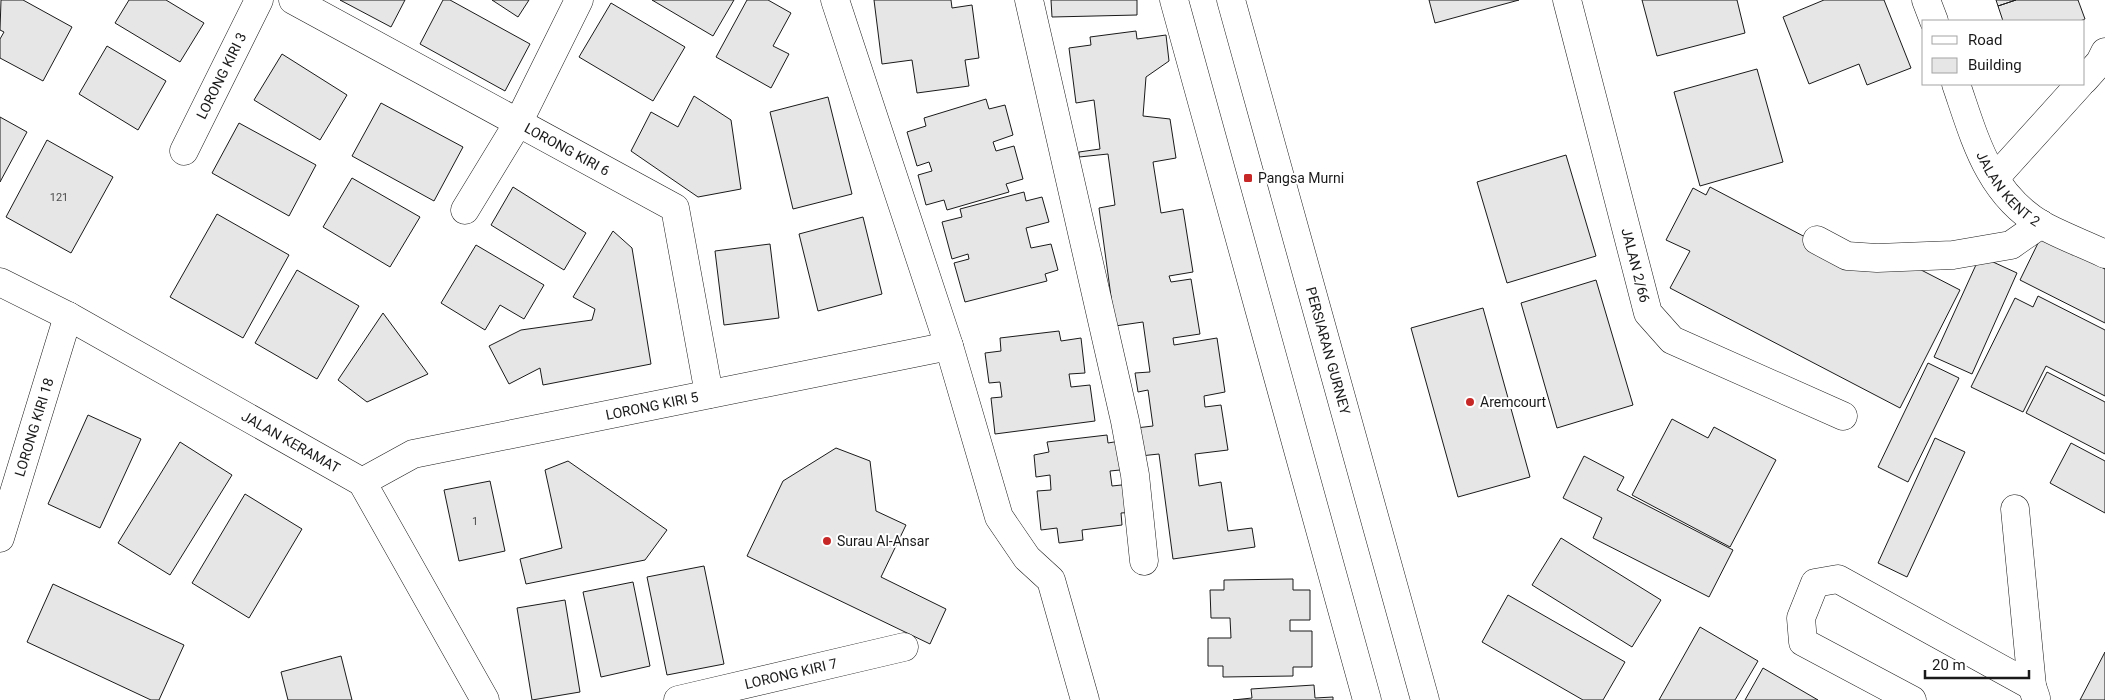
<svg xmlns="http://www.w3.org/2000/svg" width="2105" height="700" viewBox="0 0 2105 700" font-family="Roboto,sans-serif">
<rect width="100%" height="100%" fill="#fff"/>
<!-- building -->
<path fill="#e6e6e6" stroke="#1a1a1a" d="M1,0H23L72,27L43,81L0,58V39L4,32L0,30Z
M129,0H166L204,23L180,62L115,23Z
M340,0H405L391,27Z
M443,0H450L530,44L505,91L420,44Z
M492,0H529L518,17Z
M652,0H734L713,36Z
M747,0H768L791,13L773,46L789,54L771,88L716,57Z
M874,0H951L952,8L972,5L979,58L965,60L969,86L917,93L912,60L882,64Z
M1051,0H1137V15L1052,17Z
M1429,0H1519L1435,23Z
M1642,0H1737L1745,33L1657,56Z
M1824,0H1884L1911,68L1867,85L1859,64L1809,84L1783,17Z
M1996,0H2016L1998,6Z
M2016,0H2078L2085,19L2080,21H2003L1998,6Z
M611,3L685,47L653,101L579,57Z
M1136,31L1137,39L1166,35L1169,61L1146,77L1143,116L1170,119L1176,158L1153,162L1161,213L1183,209L1193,272L1169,276L1171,282L1191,279L1200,334L1173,338L1174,345L1217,338L1225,392L1204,396L1205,407L1221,405L1228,450L1195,454L1199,486L1221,482L1228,531L1252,528L1255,547L1173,559L1159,454L1140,456L1136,428L1153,426L1148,390L1138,392L1135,373L1150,372L1143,322L1115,326L1099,208L1115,205L1108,154L1079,157V152L1100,149L1094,100L1076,103L1069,48L1091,45L1090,37Z
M107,46L166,81L138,130L79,94Z
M282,54L347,95L320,140L254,100Z
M1757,69L1783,162L1700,186L1674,92Z
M694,96L731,120L741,189L698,197L631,151L651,112L678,127Z
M828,97L852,194L793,209L770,112Z
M986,99L989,109L1005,105L1013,135L993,142L996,151L1014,146L1023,179L1006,184L1009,192L947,210L944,200L926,205L918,175L932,171L929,162L917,166L907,132L926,126L924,118Z
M381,103L463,147L434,201L352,156Z
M0,117L27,132L0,182Z
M239,123L316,165L289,216L212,173Z
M47,140L113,177L71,253L6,217Z
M1566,155L1596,256L1507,283L1477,182Z
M352,178L420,217L390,267L323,227Z
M513,187L586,233L564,270L491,225Z
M1710,187L1866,269L1894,256L1960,290L1900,408L1670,288L1690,251L1666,240L1693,188L1706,195Z
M1024,192L1026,201L1042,197L1049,222L1026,228L1031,248L1051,244L1058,270L1045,274L1047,281L965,302L954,263L969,259L968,254L952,259L942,222L962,217L960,209Z
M217,214L289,255L243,338L170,297Z
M863,217L882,294L818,311L799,234Z
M613,231L632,248L651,364L543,385L540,368L509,384L489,346L521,330L592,320L595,309L573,297Z
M2041,237L2105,269V323L2020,280Z
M770,244L779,318L724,325L715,251Z
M476,245L544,285L524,319L500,305L485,330L441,303Z
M1980,256L2017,273L1972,374L1934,357Z
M297,270L359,306L317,379L255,343Z
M1596,280L1633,405L1557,428L1521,303Z
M2038,296L2105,330V396L2046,366L2023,412L1971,387L2015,298L2033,307Z
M1483,308L1530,477L1458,497L1411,328Z
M383,313L428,374L367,402L338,380Z
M1059,331L1061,341L1081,338L1085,373L1069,374L1071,387L1090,385L1095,421L995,434L991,398L1002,397L1000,382L989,383L985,353L1001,351L1000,338Z
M1928,363L1959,378L1908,482L1878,467Z
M2047,372L2105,402V454L2026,413Z
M88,415L141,439L100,528L48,504Z
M1672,419L1708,438L1714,427L1776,460L1730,547L1632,495Z
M1107,435L1108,443L1126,440L1130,469L1110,471L1112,486L1131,484L1135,512L1121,513L1122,525L1082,530L1083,540L1059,543L1057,528L1041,530L1037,491L1051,490L1050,475L1036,477L1034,455L1049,452L1047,442Z
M1935,438L1965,452L1907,577L1878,563Z
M180,442L232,475L170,575L118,543Z
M2071,443L2105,461V513L2050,483Z
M836,448L870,461L876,511L906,525L881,577L946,609L930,644L747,556L783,481Z
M1584,456L1624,477L1617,490L1733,550L1709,597L1593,538L1602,518L1563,498Z
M568,461L667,530L645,560L526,584L520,559L562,548L545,470Z
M490,481L505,551L459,561L444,490Z
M245,494L302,529L249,618L192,583Z
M1561,538L1661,600L1632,647L1532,585Z
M704,566L724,664L667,675L647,577Z
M1293,579V590H1310V620H1290V631H1312V667H1293V676L1223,677V666H1208V638H1231L1230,618H1211L1210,590H1224V580Z
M633,582L650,666L601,677L583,592Z
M53,584L184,645L159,700H151L27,642Z
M1508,595L1625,662L1603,700H1583L1482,642Z
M565,600L580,692L532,700L517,608Z
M1700,627L1758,661L1735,700H1659Z
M2105,652V700H2080Z
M341,656L352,700H288L281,672Z
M1763,668L1818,700H1745Z
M1314,685L1315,698L1333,697V700H1233L1252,698L1251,689Z"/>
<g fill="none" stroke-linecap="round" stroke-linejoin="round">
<defs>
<g id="minor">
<path id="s1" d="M293,0L675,208L709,394"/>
<path d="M835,0L949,346L999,517L1027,558L1051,580L1085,700"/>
<path d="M1029,0L1125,421L1135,475L1144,561"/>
<path d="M1174,0L1367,700"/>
<path id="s2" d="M1231,0L1425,700"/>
<path id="s3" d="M1567,0L1648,313L1672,340L1843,416"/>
<path d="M1926,0L1934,21"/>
<path d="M2084,80L2100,62L2105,52"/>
<path id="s4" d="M1956,84C1975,139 1988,193 2042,225C2062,236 2084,244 2105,254"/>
<path id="s5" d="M184,151L259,0"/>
<path d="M1995,178L2080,84"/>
<path d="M465,210L518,123L579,0"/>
<path d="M1817,240L1847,256L1877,258L1953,255L2011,245L2041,224"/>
<path id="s6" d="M0,282L68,316L362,482L485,700"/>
<path id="s7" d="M362,482L413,454L949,346"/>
<path d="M2015,509L2032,686L2036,698"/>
<path id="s8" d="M0,538L68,316"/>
<path id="s9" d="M678,700L904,647"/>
<path d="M1912,700L1803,642L1801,618L1815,583L1838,579L2032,686"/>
</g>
</defs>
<!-- minor casing -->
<use href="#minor" stroke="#1a1a1a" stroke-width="29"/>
<!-- minor -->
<use href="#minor" stroke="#fff" stroke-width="28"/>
</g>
<!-- markers -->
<g fill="#c62828" stroke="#fff" stroke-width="2">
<rect x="1243" y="173" width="10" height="10" rx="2.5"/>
<circle cx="1470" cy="402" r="5"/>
<circle cx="827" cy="541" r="5"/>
</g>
<g text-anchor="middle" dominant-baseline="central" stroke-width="4" stroke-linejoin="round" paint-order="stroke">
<!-- number labels -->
<g font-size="11" fill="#4d4d4d">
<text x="59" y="197">121</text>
<text x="475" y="521">1</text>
</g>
<!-- street labels -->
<g font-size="14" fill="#1a1a1a" stroke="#fff">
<text stroke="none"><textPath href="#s5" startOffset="84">LORONG KIRI 3</textPath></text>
<text stroke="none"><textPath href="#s1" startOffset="312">LORONG KIRI 6</textPath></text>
<text stroke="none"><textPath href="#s4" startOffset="119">JALAN KENT 2</textPath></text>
<text stroke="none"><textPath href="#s3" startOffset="274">JALAN 2/66</textPath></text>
<text stroke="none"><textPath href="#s2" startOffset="364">PERSIARAN GURNEY</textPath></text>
<text stroke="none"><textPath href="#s7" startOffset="302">LORONG KIRI 5</textPath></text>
<text stroke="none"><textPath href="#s8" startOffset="116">LORONG KIRI 18</textPath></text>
<text stroke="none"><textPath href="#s6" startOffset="332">JALAN KERAMAT</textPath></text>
<text stroke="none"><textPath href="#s9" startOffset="116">LORONG KIRI 7</textPath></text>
</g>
<!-- poi labels -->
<g font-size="14" fill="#1a1a1a" stroke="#fff" text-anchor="start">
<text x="1258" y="178">Pangsa Murni</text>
<text x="1480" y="402">Aremcourt</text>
<text x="837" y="541">Surau Al-Ansar</text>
</g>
</g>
<!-- legend -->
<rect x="1922" y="20" width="162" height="65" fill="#ffffff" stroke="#a3a3a3"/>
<rect x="1932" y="36" width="25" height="8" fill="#ffffff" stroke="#a3a3a3"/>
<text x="1968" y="45" font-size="15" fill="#1a1a1a">Road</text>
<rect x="1932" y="58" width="25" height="15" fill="#e6e6e6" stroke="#a3a3a3"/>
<text x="1968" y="70" font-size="15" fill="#1a1a1a">Building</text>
<!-- scale -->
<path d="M1925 670v8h104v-8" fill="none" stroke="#1a1a1a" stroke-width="2.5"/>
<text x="1932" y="670" font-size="15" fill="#1a1a1a" stroke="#ffffff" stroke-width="4" paint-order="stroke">20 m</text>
</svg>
